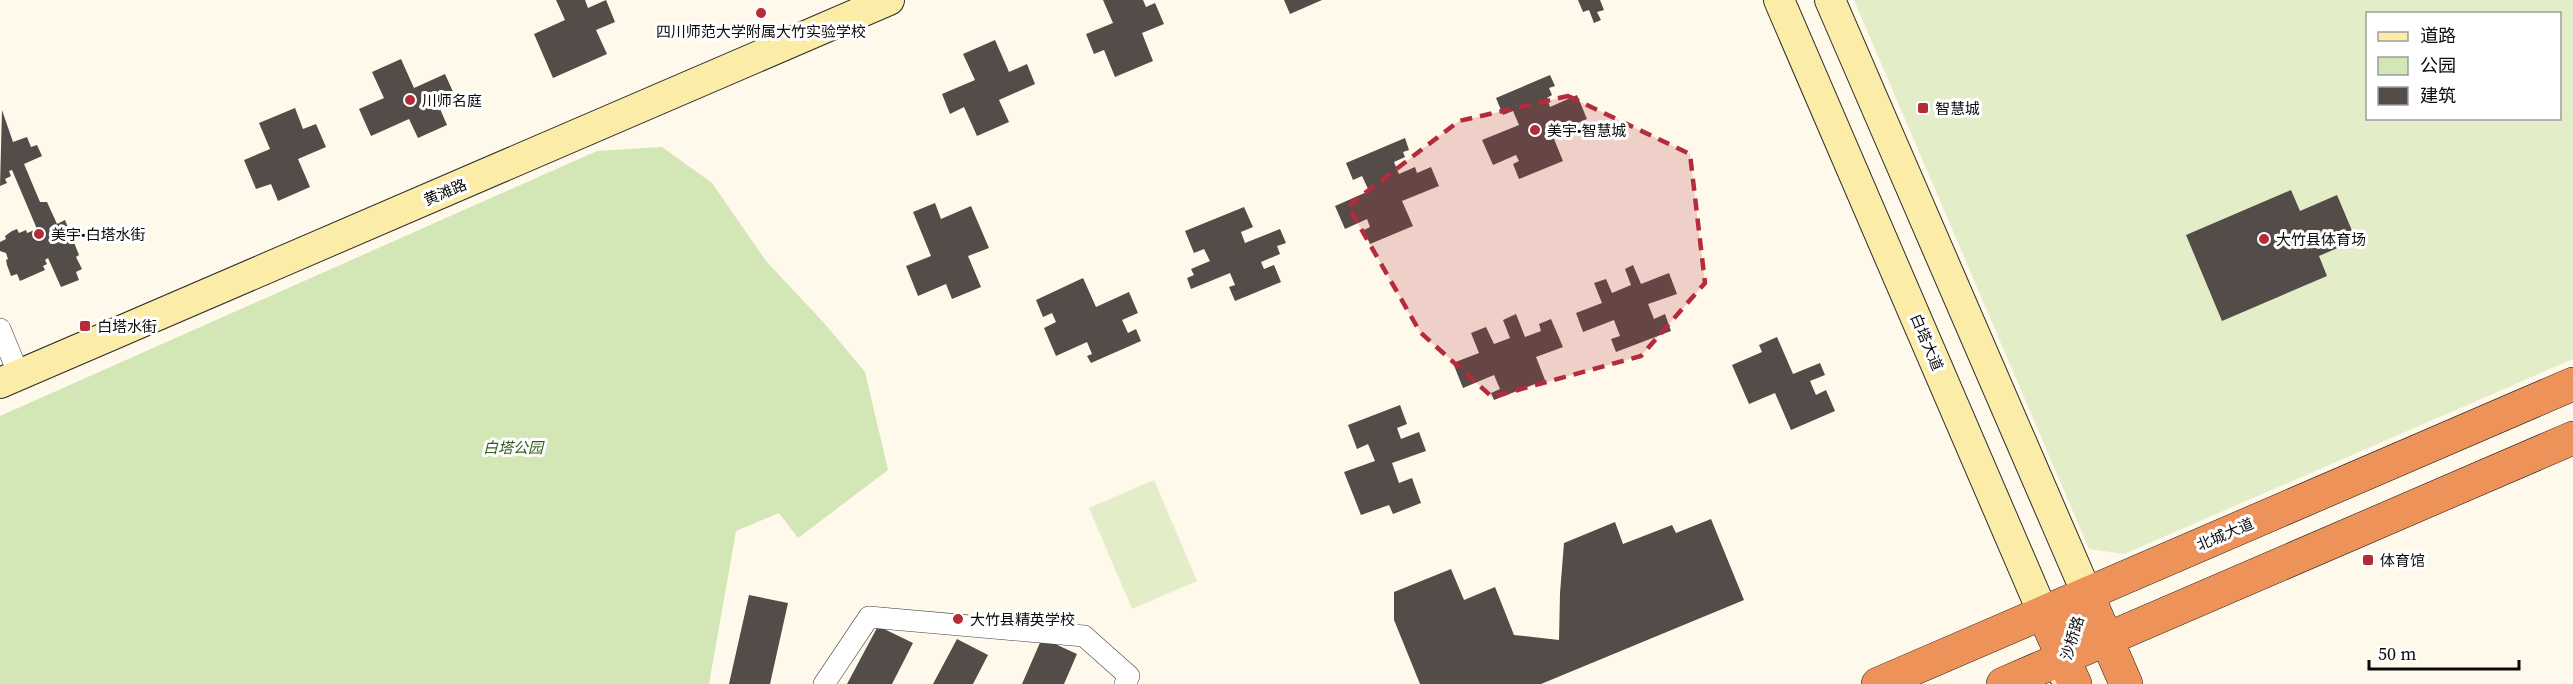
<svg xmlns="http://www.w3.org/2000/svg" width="2573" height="684" viewBox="0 0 2573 684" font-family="'Source Serif 4','Noto Sans SC',serif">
<rect width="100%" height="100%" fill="#fef9eb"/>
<!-- green -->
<path fill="#d2e6b6" d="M662,147L712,183L766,261L824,323L865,372L888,470L798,538L779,513L736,531L709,684H0V416L597,151Z"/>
<!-- pitch -->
<path fill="#e3eec8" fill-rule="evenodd" d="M1854,0H2573V359L2124,554L2089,549ZM2368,14H2560V118H2368Z
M1154,480L1197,581L1132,609L1089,508Z"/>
<!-- building -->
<path fill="#534c48" d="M556,0H585L588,8L606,0L615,22L596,30L607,54L553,78L534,34L565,20Z
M1103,0H1143L1146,7L1155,3L1164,24L1142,33L1153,61L1115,77L1104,50L1094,54L1086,34L1113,23Z
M1284,0H1322L1290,14Z
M1578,0H1600L1604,10L1597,12L1601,20L1594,23L1589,10L1583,12Z
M995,40L1009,72L1027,64L1035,84L999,100L1009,122L977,136L964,107L950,114L942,94L975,80L963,54Z
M401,59L414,88L445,74L454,94L437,102L447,125L418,138L409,119L371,136L359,109L384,98L372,72Z
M1550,75L1555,86L1549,88L1552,95L1547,98L1550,107L1577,95L1587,119L1552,134L1563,161L1519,179L1513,164L1519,161L1516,155L1493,165L1482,140L1519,125L1513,111L1503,115L1496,98Z
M295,108L303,129L316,124L326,147L298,159L310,187L278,201L271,184L256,189L244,160L270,149L259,123Z
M2,110L13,142L27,137L31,147L37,145L42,156L24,164L40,202H47L57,224L65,220L79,255L76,257L82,269L76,272L79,280L61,287L48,258L45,260L47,264L43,266L45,270L20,281L17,274L11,276L7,265L6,260L8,259L6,253L0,251V242L6,239L5,236L12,231L17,229L19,233L26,230L27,233L37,229L12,170L9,171L11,176L5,179L7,183L0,186Z
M1405,138L1409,150L1403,152L1405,157L1394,162L1399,174L1415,167L1417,173L1431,167L1439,186L1402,201L1413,226L1370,244L1364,230L1370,227L1367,219L1345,229L1335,206L1369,191L1362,176L1353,180L1346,163Z
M2291,190L2300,211L2337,195L2356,240L2319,256L2327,276L2222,321L2186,235Z
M935,203L941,219L971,206L989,248L968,256L981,287L952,299L946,284L918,296L906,266L931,256L913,212Z
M1244,207L1253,227L1241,232L1245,243L1280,229L1286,243L1277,246L1280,254L1261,262L1264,269L1274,265L1281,282L1235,301L1229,287L1235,285L1230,273L1191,289L1187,278L1194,275L1191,269L1210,261L1204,249L1194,253L1185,231Z
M1633,265L1641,284L1669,273L1677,294L1648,304L1654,319L1665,314L1671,331L1616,352L1611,339L1620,336L1614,320L1583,332L1576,313L1602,303L1594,283L1606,279L1612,293L1631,285L1625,269Z
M1083,278L1096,307L1129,292L1138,313L1122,320L1128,333L1136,329L1141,341L1091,363L1087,356L1092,354L1087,342L1056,356L1044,328L1056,322L1052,313L1043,317L1036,300Z
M1516,314L1525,337L1541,331L1539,324L1551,319L1563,347L1536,357L1545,380L1494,400L1491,393L1500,389L1494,375L1463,388L1453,363L1479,353L1471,333L1486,327L1494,344L1510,338L1503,320Z
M1777,337L1793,374L1820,363L1825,375L1810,381L1816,395L1826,390L1835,411L1791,430L1775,393L1749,404L1732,365L1762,352L1759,345Z
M1400,405L1407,424L1397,428L1401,439L1419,432L1426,451L1392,463L1399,483L1412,478L1421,503L1393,514L1389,505L1361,515L1344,472L1375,461L1368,444L1357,449L1348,425Z
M1711,519L1744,600L1541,684H1420L1394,620V592L1451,569L1464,600L1495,587L1514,635L1559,640L1560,593L1564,543L1615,522L1623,544L1672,525L1676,533Z
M749,595L788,603L770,684H729Z
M878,626L913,643L892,684H847Z
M1042,638L1077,654L1064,684H1022Z
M957,639L988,655L973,684H933Z"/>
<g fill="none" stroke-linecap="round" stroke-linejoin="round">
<defs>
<path id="street" d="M0,329L19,375
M824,684L869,617L1084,636L1129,676L1125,684"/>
<path id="secondary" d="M1779,0L2043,613
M1830,0L2087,594L2064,658V675
M0,383L889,0"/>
<path id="highway" d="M2087,594L2126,684
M2043,613L2075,684
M1878,684L2573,384
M2003,684L2573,438"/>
</defs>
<!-- street casing -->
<use href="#street" stroke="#3e3e3e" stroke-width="22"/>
<!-- secondary casing -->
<use href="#secondary" stroke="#2d2d2d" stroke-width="32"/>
<!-- highway casing -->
<use href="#highway" stroke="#1c1c1c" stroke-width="34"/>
<!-- street -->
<use href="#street" stroke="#fff" stroke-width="21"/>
<!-- secondary -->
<use href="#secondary" stroke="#fbeda8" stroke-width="30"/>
<!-- highway -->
<use href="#highway" stroke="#ed9359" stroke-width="33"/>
</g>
<!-- marked area -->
<path fill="#b42b3a" fill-opacity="0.2" stroke="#b42b3a" stroke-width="4.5" stroke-dasharray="12 8" stroke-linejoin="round" d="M1568,96L1690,154L1705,283L1641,356L1492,397L1420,332L1348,206L1459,121Z"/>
<!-- markers -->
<g fill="#b42b3a" stroke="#fff" stroke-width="2">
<circle cx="761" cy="13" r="6"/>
<circle cx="410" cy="100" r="6"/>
<rect x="1917" y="102" width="12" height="12" rx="3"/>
<circle cx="1535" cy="130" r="6"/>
<circle cx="39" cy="234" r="6"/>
<circle cx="2264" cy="239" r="6"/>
<rect x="79" y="320" width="12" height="12" rx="3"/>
<rect x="2362" y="554" width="12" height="12" rx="3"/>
<circle cx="958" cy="619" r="6"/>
</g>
<g text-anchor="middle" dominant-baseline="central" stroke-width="6" stroke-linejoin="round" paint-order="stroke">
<!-- poi labels -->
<g font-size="15" fill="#0b0b0b" stroke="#fff" text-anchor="start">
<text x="761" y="31" text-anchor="middle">四川师范大学附属大竹实验学校</text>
<text x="422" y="100">川师名庭</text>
<text x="1935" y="108">智慧城</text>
<text x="1547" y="130">美宇•智慧城</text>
<text x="51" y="234">美宇•白塔水街</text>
<text x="2276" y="239">大竹县体育场</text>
<text x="97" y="326">白塔水街</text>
<text x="2380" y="560">体育馆</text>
<text x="970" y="619">大竹县精英学校</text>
</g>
<!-- street labels -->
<g font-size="15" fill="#0b0b0b" stroke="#fff">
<text transform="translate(445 192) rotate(-23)">黄滩路</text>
<text transform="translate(1927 342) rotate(67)">白塔大道</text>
<text transform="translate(2225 534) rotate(-23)">北城大道</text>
<text transform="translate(2072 638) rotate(-73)">沙桥路</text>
</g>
<!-- park labels -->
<g font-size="15" font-style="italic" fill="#315f1f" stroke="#fff">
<text x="513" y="447">白塔公园</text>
</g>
</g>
<!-- legend -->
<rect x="2366" y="12" width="195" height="108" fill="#ffffff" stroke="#9d9d9d" stroke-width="1.5"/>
<rect x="2378" y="32" width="30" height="9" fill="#fbeda8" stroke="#9d9d9d" stroke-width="1.5"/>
<text x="2420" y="42" font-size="18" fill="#0b0b0b">道路</text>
<rect x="2378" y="57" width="30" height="18" fill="#d2e6b6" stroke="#9d9d9d" stroke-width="1.5"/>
<text x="2420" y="72" font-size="18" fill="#0b0b0b">公园</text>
<rect x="2378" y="87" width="30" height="18" fill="#534c48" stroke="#9d9d9d" stroke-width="1.5"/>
<text x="2420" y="102" font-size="18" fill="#0b0b0b">建筑</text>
<!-- scale -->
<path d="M2369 660v9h150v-9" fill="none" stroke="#0b0b0b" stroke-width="3"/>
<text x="2378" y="660" font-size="18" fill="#0b0b0b" stroke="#ffffff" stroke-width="4.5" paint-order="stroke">50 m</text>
</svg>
